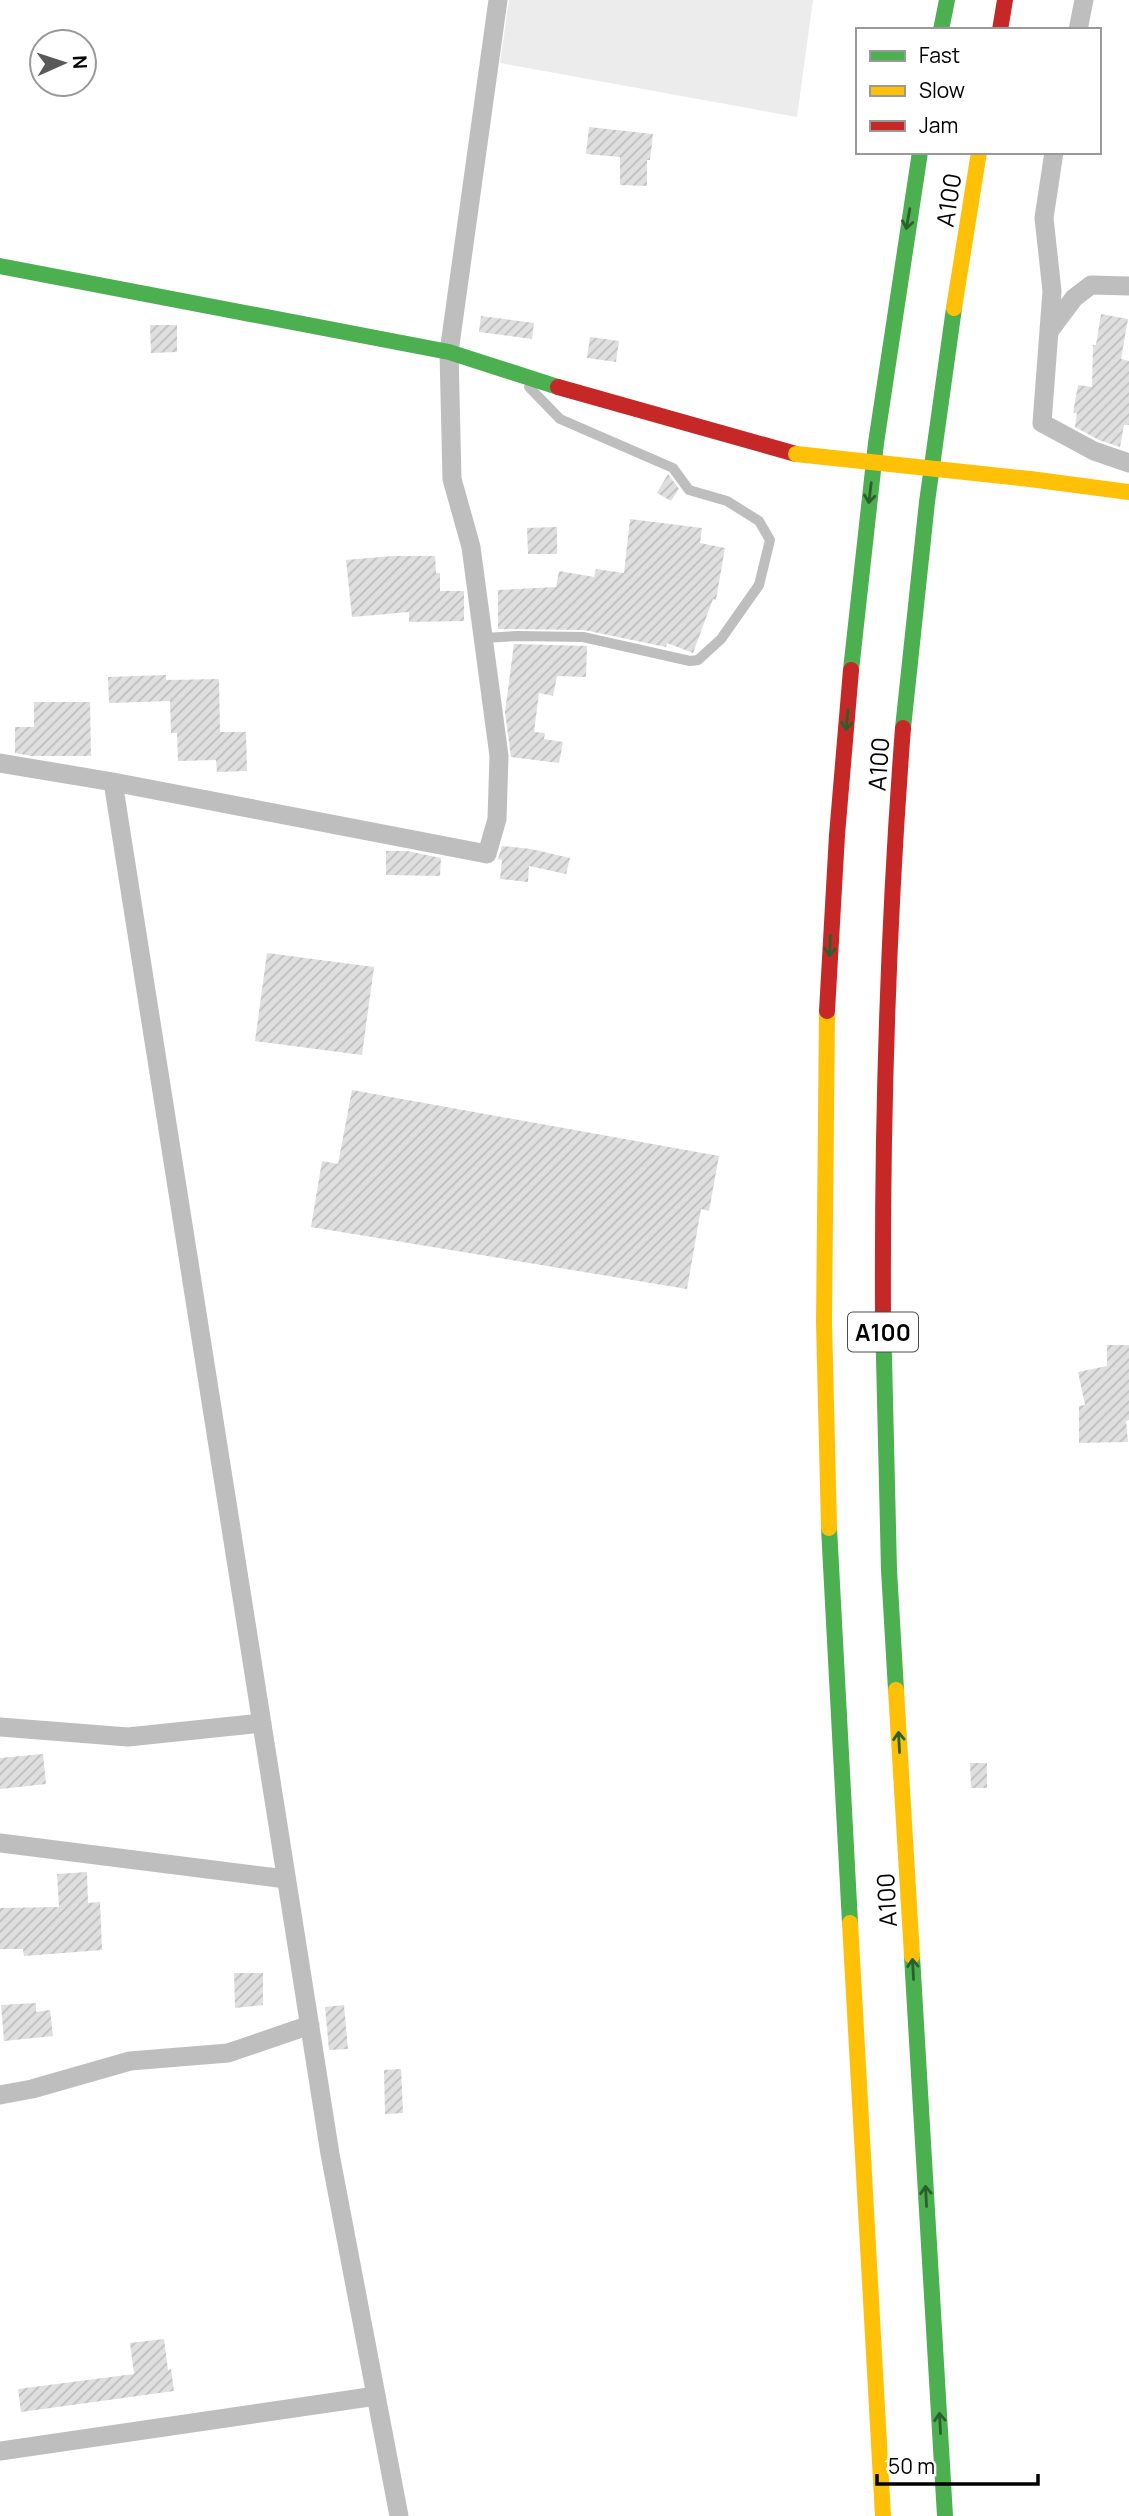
<svg xmlns="http://www.w3.org/2000/svg" width="1129" height="2516" viewBox="0 0 1129 2516" font-family="Manrope,sans-serif">
<defs>
<pattern id="building-hatch" width="6" height="6" patternUnits="userSpaceOnUse" patternTransform="scale(1.75)"><rect width="6" height="6" fill="#dfdfdf"/><path d="M-1 1l2-2M0 6l6-6M5 7l2-2" fill="none" stroke="#bebebe"/></pattern>
</defs>
<rect width="100%" height="100%" fill="#fff"/>
<!-- grass -->
<path fill="#ececec" d="M509,0H813L797,117L500,63Z"/>
<!-- building -->
<path fill="url(#building-hatch)" d="M589,127L653,134L650,160H647V186L620,185V157L586,154Z
M1101,314L1128,319L1121,359L1129,361V425H1124L1120,447L1099,440L1075,427L1077,413H1073L1078,385L1092,387L1093,345H1096Z
M481,316L534,323L532,339L479,332Z
M150,325H177V352L151,353Z
M590,337L619,341L616,362L587,358Z
M668,474L679,489L671,501L657,493Z
M630,519L702,528L700,543L725,548L716,600L713,599L693,653L667,643L666,647L584,630L498,629V590L556,587L559,571L594,577L596,569L624,573Z
M557,527V554H528L527,528Z
M393,556H435L436,573H440V591H464V621L409,622V612L352,617L346,560Z
M514,644L587,646L586,677L557,676L553,696L539,693L534,732L545,733L544,739L563,742L559,763L511,757L505,712Z
M166,675V680L219,679L220,732H246L247,771L217,772L216,760L178,761L177,733H171L170,701L109,703L108,677Z
M34,702H90L91,756H32L15,753V727H34Z
M502,846L531,849L570,858L566,874L529,866L528,882L500,879L502,860L498,859Z
M386,851H407L441,858L440,876L386,875Z
M267,953L374,967L362,1055L255,1041Z
M352,1090L719,1156L709,1211L701,1209L687,1289L311,1227L322,1161L338,1164Z
M1107,1345H1129V1420L1126,1421L1128,1442L1079,1443V1406L1085,1405L1078,1372L1107,1366Z
M43,1754L46,1784L0,1789V1758Z
M970,1763H987V1788H971Z
M87,1872L88,1903L100,1902L102,1950L24,1956L23,1949H0V1908L59,1907L57,1874Z
M234,1973H263V2005L235,2008Z
M36,2003V2012L50,2010L53,2036L4,2041L1,2005Z
M344,2005L348,2049L329,2050L325,2007Z
M401,2069L403,2113L385,2114L384,2070Z
M164,2339L168,2370L171,2369L174,2391L21,2412L18,2389L134,2374L130,2343Z"/>
<g fill="none" stroke-linecap="round" stroke-linejoin="round">
<!-- lane -->
<path stroke="#bebebe" stroke-width="10" d="M483,638L518,636L583,637L690,661L698,660L721,639L759,585L770,540L759,521L727,501L689,490L673,468L560,419L529,387"/>
<!-- street -->
<path stroke="#bebebe" stroke-width="19" d="M1078,30L1084,0
M1054,152L1044,218L1052,291L1042,423L1094,451L1129,463
M1050,330L1074,298L1091,285L1129,286
M0,763L113,782
M0,1727L128,1737L262,1723
M0,1843L286,1879
M0,2095L32,2089L130,2061L228,2053L310,2025
M0,2451L376,2396
M399,2516L330,2154L113,782L487,854L497,819L499,756L471,547L452,479L449,352L498,0"/>
<!-- fast -->
<path stroke="#4caf50" stroke-width="16" d="M941,30L947,0
M0,266L449,352L558,387
M851,670L876,443L920,152
M903,728L927,502L954,308
M883,1315L889,1570L896,1690
M829,1528L850,1923
M912,1956L945,2516"/>
<!-- slow -->
<path stroke="#ffc107" stroke-width="16" d="M954,308L979,152
M1030,479L1129,492
M827,1011L824,1322L829,1528
M896,1690L912,1956
M850,1923L883,2516"/>
<!-- jam -->
<path stroke="#c62828" stroke-width="16" d="M1000,30L1005,0
M558,387L796,454
M827,1011L837,835L851,670
M883,1315C882,1119 888,923 903,728"/>
<!-- slow-bridge -->
<path stroke="#ffc107" stroke-width="16" d="M796,454L1030,479"/>
</g>
<!-- one-way arrows -->
<defs><path id="oneway-shaft" d="M-6 0H5M1.5-3L5.5 0L1.5 3" fill="none" stroke-width="1.6" stroke-linecap="round" stroke-linejoin="round" transform="scale(1.75)"/></defs>
<g stroke="#2a602c">
<use href="#oneway-shaft" transform="translate(908 219) rotate(100)"/>
<use href="#oneway-shaft" transform="translate(870 493) rotate(97)"/>
<use href="#oneway-shaft" transform="translate(847 720) rotate(95)"/>
<use href="#oneway-shaft" transform="translate(830 946) rotate(92)"/>
<use href="#oneway-shaft" transform="translate(899 1742) rotate(-93)"/>
<use href="#oneway-shaft" transform="translate(913 1969) rotate(-93)"/>
<use href="#oneway-shaft" transform="translate(926 2196) rotate(-93)"/>
<use href="#oneway-shaft" transform="translate(940 2423) rotate(-93)"/>
</g>
<g text-anchor="middle" dominant-baseline="central" stroke-width="7" stroke-linejoin="round" paint-order="stroke">
<!-- shield labels -->
<rect fill="#fff" stroke="#4c4c4c" stroke-width="2" x="848" y="1312.5" width="70" height="39" rx="5"/>
<g font-size="23" font-weight="bold" fill="#000">
<text x="883" y="1332">A100</text>
</g>
<!-- street labels -->
<g font-size="24" fill="#000" stroke="#fff">
<text transform="translate(948 200) rotate(-81)">A100</text>
<text transform="translate(878 764) rotate(-86)">A100</text>
<text transform="translate(886 1900) rotate(-93)">A100</text>
</g>
</g>
<!-- legend -->
<rect x="856" y="28" width="245" height="126" fill="#ffffff" stroke="#999999" stroke-width="2"/>
<rect x="870" y="51" width="35" height="10" fill="#4caf50" stroke="#999999" stroke-width="2"/>
<text x="919" y="63" font-size="21" fill="#000000">Fast</text>
<rect x="870" y="86" width="35" height="10" fill="#ffc107" stroke="#999999" stroke-width="2"/>
<text x="919" y="98" font-size="21" fill="#000000">Slow</text>
<rect x="870" y="121" width="35" height="10" fill="#c62828" stroke="#999999" stroke-width="2"/>
<text x="919" y="133" font-size="21" fill="#000000">Jam</text>
<!-- north arrow -->
<g transform="translate(63 63) rotate(87)"><circle r="33" fill="#ffffff" stroke="#999999" stroke-width="2"/>
<path d="M0-5L12 26L0 18L-12 26Z" fill="#595959"/>
<text y="-10" font-size="19" font-weight="bold" text-anchor="middle" fill="#000000">N</text>
</g>
<!-- scale -->
<path d="M877 2474v10h161v-10" fill="none" stroke="#000000" stroke-width="3.5"/>
<text x="888" y="2474" font-size="21" fill="#000000" stroke="#ffffff" stroke-width="5" paint-order="stroke">50 m</text>
</svg>
